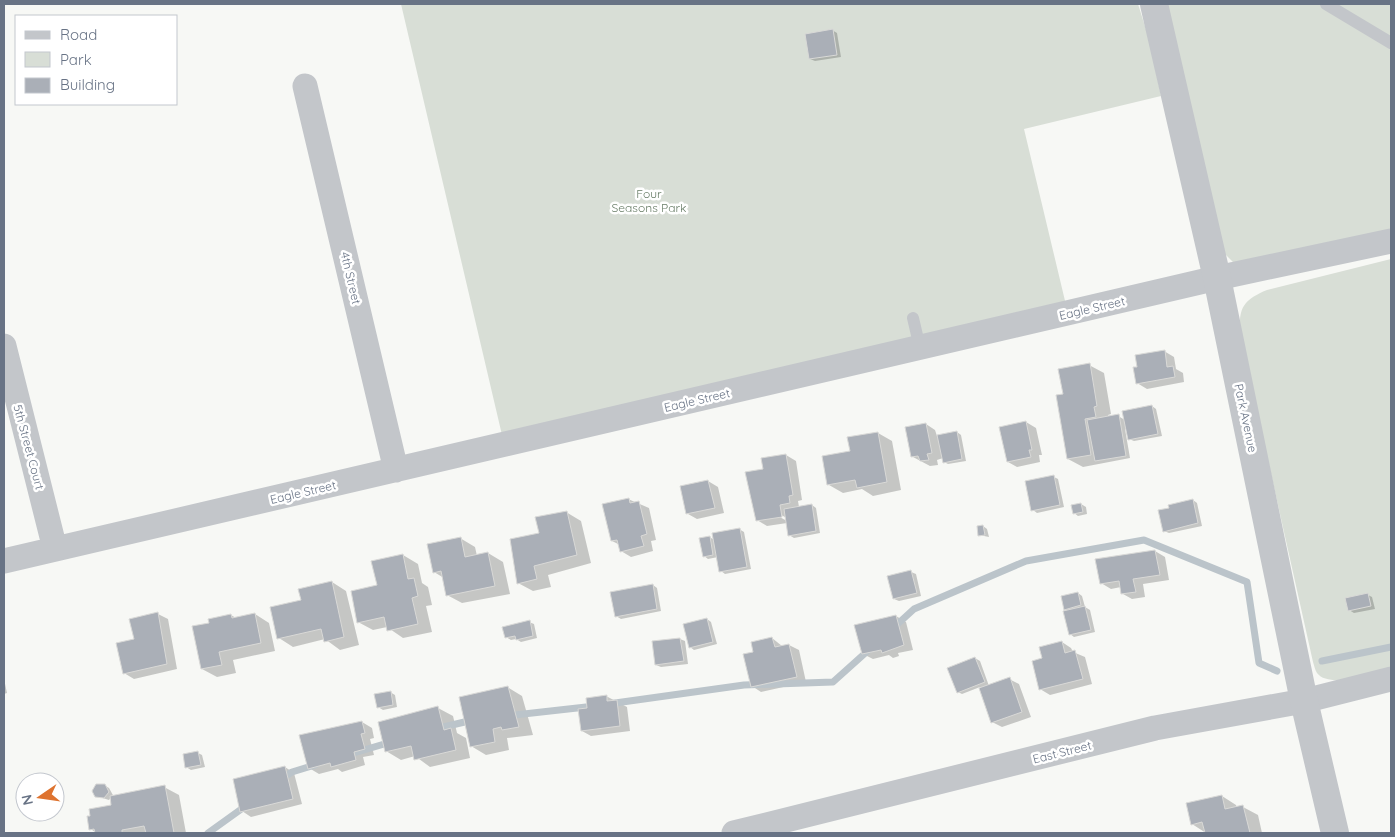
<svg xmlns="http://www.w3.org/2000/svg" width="1395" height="837" viewBox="0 0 1395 837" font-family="Quicksand,sans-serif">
<rect width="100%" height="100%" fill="#f7f8f5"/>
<!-- green -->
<path fill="#d8ded6" d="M401,4H1138L1149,39L1161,96L1024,129L1066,305L502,435Z
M1167,4H1391V232L1235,264L1225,254Z
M1391,259V670C1374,674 1329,689 1317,673C1315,670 1314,665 1313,662L1241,339C1238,311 1240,301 1267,290Z"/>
<!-- shadow -->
<path fill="#0003" fill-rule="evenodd" d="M832,30L837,33L841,57L815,61L810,59Z
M1164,351L1174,357L1176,369L1183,373L1184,382L1147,389L1137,383L1139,368Z
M1089,365L1104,373L1111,414L1108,415L1109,418L1118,416L1125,420L1152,406L1156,409L1162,436L1134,441L1129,439L1127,428L1125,429L1130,458L1083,467L1068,459L1065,395Z
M1026,422L1036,428L1042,455H1039L1040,462L1017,467L1008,462Z
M926,424L935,430L937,436L957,432L961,435L966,461L948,464L944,462L943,458L937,460L938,465L930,466L913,457Z
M878,433L892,441L901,490L873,496L862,489L843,493L829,485L851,452Z
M786,455L796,461L802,500L798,501L799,507L812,505L816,508L820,533L794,538L789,535L787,523L767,526L757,520L764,470ZM777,513L787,518V521L776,515Z
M1054,477L1058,479L1064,507L1037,513L1033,510Z
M708,481L718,487L724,513L697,519L688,514Z
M628,499L649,508L656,540L651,541L653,551L631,557L621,551L620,545L612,541Z
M1193,500L1197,503L1202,526L1169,533L1164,531Z
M1081,504L1086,507L1087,514L1078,516L1074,513Z
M566,512L581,521L591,563L548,575L551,587L533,591L518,583L540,534Z
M983,526L987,529L989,537L979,535Z
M739,529L744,532L751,569L725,574L721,571L718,557L708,559L704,556L709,537L715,540Z
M460,538L475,547L477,556L488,553L503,562L510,594L462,603L447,595L444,578L434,572Z
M1155,551L1165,557L1169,580L1143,584L1145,597L1132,599L1123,594L1121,587L1111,589L1101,583Z
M403,555L418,564L422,583L428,587L432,605L426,606L432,632L403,638L387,627L373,630L358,622L378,586Z
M911,572L916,574L921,596L899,601L894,599Z
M332,582L346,591L359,645L340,650L325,639L293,647L279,638L302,601Z
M653,585L657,588L661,611L621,619L616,616Z
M1078,593L1082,596L1085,607L1090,610L1095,632L1074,637L1070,634L1068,611L1065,609Z
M1368,595L1372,597L1375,609L1354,613L1349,610Z
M158,614L168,619L177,669L134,679L124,673L135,640Z
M255,614L269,623L275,651L233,660L236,673L217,677L202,669L210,624L231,615L236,618Z
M896,616L906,622L913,650L898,653L899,656L893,658L889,655L873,659L863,654Z
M707,619L711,622L717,644L694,650L690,647Z
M529,622L534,624L537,638L521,642L516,639L511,640L506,637Z
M772,638L782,646L789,645L799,650L806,682L761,692L752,686L754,653Z
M680,639L685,641L688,664L661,667L656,665L653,643Z
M1062,642L1071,648L1073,652L1085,657L1092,684L1050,695L1040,689L1044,659Z
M975,658L980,661L989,686L1009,679L1019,684L1031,717L1002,727L992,722L980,687L962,694L958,692Z
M4,679L7,693L4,694Z
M507,687L522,696L533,735L507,738L509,750L486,755L471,746Z
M390,692L395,695L397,707L383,710L378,707Z
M606,696L627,707L630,731L591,736L582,731L589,709Z
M438,708L453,716L457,733L466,738L470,758L430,767L415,756L401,760L386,751Z
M362,722L372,728L374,738L370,739L374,755L363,757L365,765L342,772L338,769L319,774L309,768Z
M198,753L202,755L205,767L191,770L186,767Z
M285,767L294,773L302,804L251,817L242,811Z
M104,785L109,788L114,797L164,787L179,795L186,833H96L91,829L113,806L111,797L109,800L96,796Z
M1222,796L1236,805L1237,808L1243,807L1258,815L1262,833H1206L1192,824Z"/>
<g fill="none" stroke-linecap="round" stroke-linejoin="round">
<!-- stream -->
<path stroke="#bbc4ca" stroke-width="7" d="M891,630L914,609L1026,561L1144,540L1247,582L1259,663L1277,671
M1322,661L1391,647
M608,704L744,685L833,682L872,647
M506,716L595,706
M435,729L473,720
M347,755L391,742
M281,779L292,772L315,765
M208,833L247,805"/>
</g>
<!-- building -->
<path fill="#aaafb7" stroke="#d9d9d7" d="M833,29L837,55L809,59L805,34Z
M1165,350L1167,367L1173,366L1175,377L1136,384L1133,367H1137L1135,355Z
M1090,363L1097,406L1094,407L1096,417L1085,419L1091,455L1067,459L1056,395L1063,394L1058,369Z
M1152,405L1158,434L1128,440L1122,411Z
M1119,414L1126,456L1095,461L1087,420Z
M1026,421L1032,450H1029L1031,457L1007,462L999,427Z
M926,423L932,453L927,454L929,460L920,461L918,456L911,457L905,427Z
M957,431L962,459L943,463L937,435Z
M878,432L887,482L857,488L855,480L827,485L822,456L850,451L847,437Z
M786,454L793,495L789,496L790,503L780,505L782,517L756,521L745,472L763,469L761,458Z
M1054,475L1060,505L1031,511L1025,481Z
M708,480L715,508L686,514L680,486Z
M629,498L630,503L639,501L647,534L641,536L644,546L620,552L617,540L611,541L602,504Z
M1193,499L1198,523L1163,532L1158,510L1169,508L1168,505Z
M1081,503L1083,512L1073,514L1071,505Z
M812,504L816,531L788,536L784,509Z
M567,511L577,555L534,566L537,579L517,584L510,539L539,533L535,517Z
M983,525L985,535L978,536L977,526Z
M740,528L747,567L719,572L712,533Z
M710,536L713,555L703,557L699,538Z
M461,537L465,557L488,552L495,586L446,596L441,571L433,573L427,544Z
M1155,550L1160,575L1133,579L1136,592L1121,594L1119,581L1100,584L1095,559Z
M403,554L408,579L414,578L418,596L412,598L418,624L387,631L384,617L357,623L351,591L377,585L371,561Z
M911,570L917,593L893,599L887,576Z
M332,581L344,637L324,642L321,629L277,639L270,607L301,600L298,589Z
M653,584L657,609L615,617L610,592Z
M1078,592L1081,605L1064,610L1061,596Z
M1368,593L1371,606L1348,611L1345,598Z
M1085,606L1091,630L1069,635L1063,611Z
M158,612L167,664L123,674L116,643L134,639L129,619Z
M255,613L261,643L219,652L222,665L201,669L192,626L209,623L208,619L231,614L232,618Z
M896,615L904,645L882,653L881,650L862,654L854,625Z
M707,618L713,642L689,648L683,624Z
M530,620L533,636L516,640L515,636L505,638L502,627Z
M772,637L775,647L789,644L797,677L751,687L743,654L753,652L751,642Z
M680,638L684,661L655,665L652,641Z
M1062,641L1065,653L1075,650L1083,679L1039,690L1032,661L1042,658L1039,647Z
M975,657L985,682L957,693L947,668Z
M1010,677L1022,712L991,723L979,688Z
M508,686L519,727L502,730L501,727L493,729L495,742L470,747L459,697Z
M391,691L393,705L377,708L374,694Z
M607,695V701L617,700L620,726L581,731L578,709L587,708L586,698Z
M438,706L444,730L451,728L456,750L414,760L411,746L385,752L378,722Z
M362,721L365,733L361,734L365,749L354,752L356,760L331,767L330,763L308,769L299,735Z
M198,751L201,765L185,768L183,754Z
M285,766L293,799L240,812L233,779Z
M96,784H105L109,792L104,798L95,797L92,791Z
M165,785L174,833H146L144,826L122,830V833H95L94,829L89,830L87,816H90L89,809L111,805L110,796Z
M1222,795L1225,809L1243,805L1250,833H1205L1202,822L1191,825L1186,803Z"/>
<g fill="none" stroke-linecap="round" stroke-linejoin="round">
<!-- service -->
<path stroke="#c3c6ca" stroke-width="12" d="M1326,4L1391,43
M913,318L920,348"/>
<!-- minor -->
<path stroke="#c3c6ca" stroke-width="25" d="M305,86L396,470
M4,346L55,549
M4,561L1217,278L1391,241
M734,833L1155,728L1304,701L1391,679"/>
<!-- tertiary -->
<path stroke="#c3c6ca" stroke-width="28" d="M1154,4L1217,278L1304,701L1335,833"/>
</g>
<g text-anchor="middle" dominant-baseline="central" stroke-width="5" stroke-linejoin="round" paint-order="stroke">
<!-- park labels -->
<g font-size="12" fill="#677c66" stroke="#fff">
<text x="649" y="193">Four<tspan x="649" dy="14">Seasons Park</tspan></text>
</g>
<!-- street labels -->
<g font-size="12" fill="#687385" stroke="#fff">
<text transform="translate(351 278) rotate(77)">4th Street</text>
<text transform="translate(1092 308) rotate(-13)">Eagle Street</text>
<text transform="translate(697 400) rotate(-13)">Eagle Street</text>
<text transform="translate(1246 418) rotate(78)">Park Avenue</text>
<text transform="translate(29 447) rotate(75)">5th Street Court</text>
<text transform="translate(303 492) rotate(-13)">Eagle Street</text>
<text transform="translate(1062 752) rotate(-14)">East Street</text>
</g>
</g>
<!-- border -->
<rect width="1395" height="837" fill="none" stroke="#687385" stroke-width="10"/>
<!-- legend -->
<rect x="15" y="15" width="162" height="90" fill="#ffffff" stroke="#c3c7ce"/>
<rect x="25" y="31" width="25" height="8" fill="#c3c6ca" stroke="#c3c7ce"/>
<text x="60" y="40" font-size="15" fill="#687385">Road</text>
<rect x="25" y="52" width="25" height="15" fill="#d8ded6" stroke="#c3c7ce"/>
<text x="60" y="65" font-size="15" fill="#687385">Park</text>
<rect x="25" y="78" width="25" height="15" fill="#aaafb7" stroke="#c3c7ce"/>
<text x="60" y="90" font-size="15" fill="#687385">Building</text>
<!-- north arrow -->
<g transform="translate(40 797) rotate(257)"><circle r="24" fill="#ffffff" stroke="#c3c7ce"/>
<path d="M0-4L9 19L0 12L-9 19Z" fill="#de732f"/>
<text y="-8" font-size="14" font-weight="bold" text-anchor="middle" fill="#687385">N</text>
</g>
</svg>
